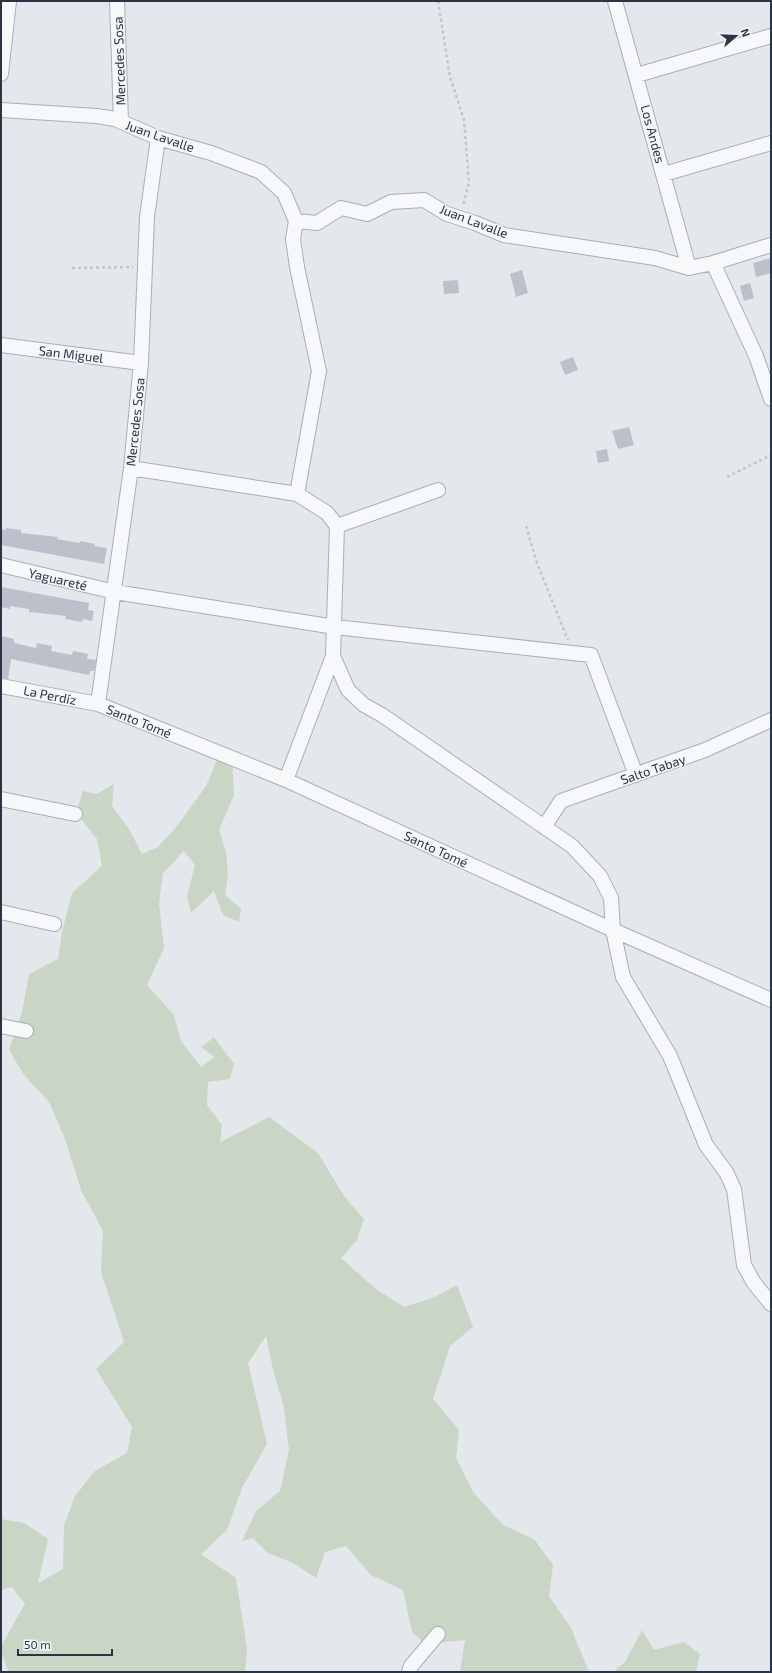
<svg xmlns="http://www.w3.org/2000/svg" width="772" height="1673" viewBox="0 0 772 1673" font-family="'Exo 2',sans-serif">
<rect width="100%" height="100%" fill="#e4e7ec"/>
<!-- green -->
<path fill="#c9d6c5" d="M217,760H232L234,795L219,830L226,852L228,875L225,895L241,909L239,922L223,915L214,891L191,913L187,896L195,865L184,851L163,873L159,903L164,948L147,985L174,1015L181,1041L201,1067L215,1057L201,1047L214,1037L234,1064L230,1079L208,1082L207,1105L222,1125L220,1142L269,1117L318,1153L344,1196L364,1219L357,1240L341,1258L377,1290L404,1307L435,1297L457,1285L473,1327L450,1346L433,1399L459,1430L456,1458L473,1492L503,1525L534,1539L553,1565L549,1596L571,1628L589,1672H460L465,1640L425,1644L412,1632L403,1590L371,1575L346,1546L325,1552L316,1578L293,1563L268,1553L253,1538L242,1541L256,1511L280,1491L289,1450L284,1407L274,1374L266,1336L248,1363L267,1444L242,1488L227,1530L201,1554L236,1578L247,1648L245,1672H9L1,1652V1646L25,1604L12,1587L1,1590V1519L24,1523L48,1539L38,1583L63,1569L64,1525L75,1496L95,1471L127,1453L132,1427L96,1369L124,1342L101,1272L103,1231L81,1190L65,1139L49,1102L24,1075L9,1050L22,1012L29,974L58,959L62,932L72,893L102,866L97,839L76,813L83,791L97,794L114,784L112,806L129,829L142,854L158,847L177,826L206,786Z
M642,1630L654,1650L684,1642L700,1654L696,1672H613L625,1662Z"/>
<!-- building -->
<path fill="#bbc0ca" d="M771,258V273L756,277L753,263Z
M522,270L528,293L516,297L510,274Z
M458,280L459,293L444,294L443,281Z
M750,283L754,298L744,301L740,286Z
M573,357L578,370L565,375L560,362Z
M629,427L634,445L618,449L612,431Z
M607,449L609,461L598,463L596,451Z
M6,528L21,530V533L58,537L57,539L80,543V541L95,544L94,546L107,548L104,564L1,545V529L6,530Z
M1,587L89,603L88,610L94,611L92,621L83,619L82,622L65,619L66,616L29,612V609L10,606V609L1,607Z
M1,636L14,639V643L36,648L37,643L52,646L51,651L72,655L73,651L88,654L87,659L96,660L94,671H90L89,675L11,659L8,679L1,678Z"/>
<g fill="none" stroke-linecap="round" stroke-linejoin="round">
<defs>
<path id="minor" d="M117,1L121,122
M615,1L689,268
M1,74L9,1
M637,75L771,36
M1,110L97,116L115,119L158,138L211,153L261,172L284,193L296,221L317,223L341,208L367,214L391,202L424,200L447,214L475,223L504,235L655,258L689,268L713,263L771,245
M664,174L771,143
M296,221L293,239L297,267L319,371L297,494
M713,263L756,356L771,399
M1,345L141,363
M131,468L297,494L327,513L337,526L333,656L348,690L364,705L382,715L572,846L600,876L611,898L613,930L623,977L670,1056L706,1145L726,1172L734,1189L744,1265L754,1283L771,1304
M337,526L438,490
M1,565L115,592L335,627L591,655L636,775
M1,686L98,704L286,780L613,930L771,1000
M98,704L131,468L141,363L147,217L158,138
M286,780L333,656
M1,799L75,814
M544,827L561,801L705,750L771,720
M1,912L54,924
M1,1026L26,1031
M409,1672L411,1666L438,1634"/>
</defs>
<!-- minor casing -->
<use href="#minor" stroke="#a9aeb7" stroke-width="16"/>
<!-- path -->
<path stroke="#c2c5cb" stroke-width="2.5" stroke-dasharray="3 3" stroke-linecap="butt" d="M438,1L450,77L464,120L469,183L463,206
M72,268L133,267
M727,477L771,455
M526,526L537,563L568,640"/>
<!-- minor -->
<use href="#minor" stroke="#f7f8fa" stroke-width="14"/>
</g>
<g text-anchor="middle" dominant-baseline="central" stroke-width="3" stroke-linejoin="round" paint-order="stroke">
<!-- street labels -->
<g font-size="13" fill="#2b3445" stroke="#f4f6f9">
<text transform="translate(119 61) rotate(-92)">Mercedes Sosa</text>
<text transform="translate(653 134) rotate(75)">Los Andes</text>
<text transform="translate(160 136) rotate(19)">Juan Lavalle</text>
<text transform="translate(474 221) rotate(21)">Juan Lavalle</text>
<text transform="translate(71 354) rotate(7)">San Miguel</text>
<text transform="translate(135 422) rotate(-84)">Mercedes Sosa</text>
<text transform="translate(58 579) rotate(13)">Yaguareté</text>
<text transform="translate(50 695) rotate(11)">La Perdíz</text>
<text transform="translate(139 721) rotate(22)">Santo Tomé</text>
<text transform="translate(653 769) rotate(-19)">Salto Tabay</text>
<text transform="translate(436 849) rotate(25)">Santo Tomé</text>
</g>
</g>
<!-- border -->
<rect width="772" height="1673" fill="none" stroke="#2b3445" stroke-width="4"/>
<!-- north arrow -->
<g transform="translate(736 36) rotate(71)" stroke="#f4f6f9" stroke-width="3" paint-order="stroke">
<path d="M0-3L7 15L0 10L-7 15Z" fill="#2b3445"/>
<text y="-6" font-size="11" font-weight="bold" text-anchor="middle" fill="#2b3445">N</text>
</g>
<!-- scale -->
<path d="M18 1649v6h94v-6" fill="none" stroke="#2b3445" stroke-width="2"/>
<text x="24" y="1649" font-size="12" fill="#2b3445" stroke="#f4f6f9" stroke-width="3" paint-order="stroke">50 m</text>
</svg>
